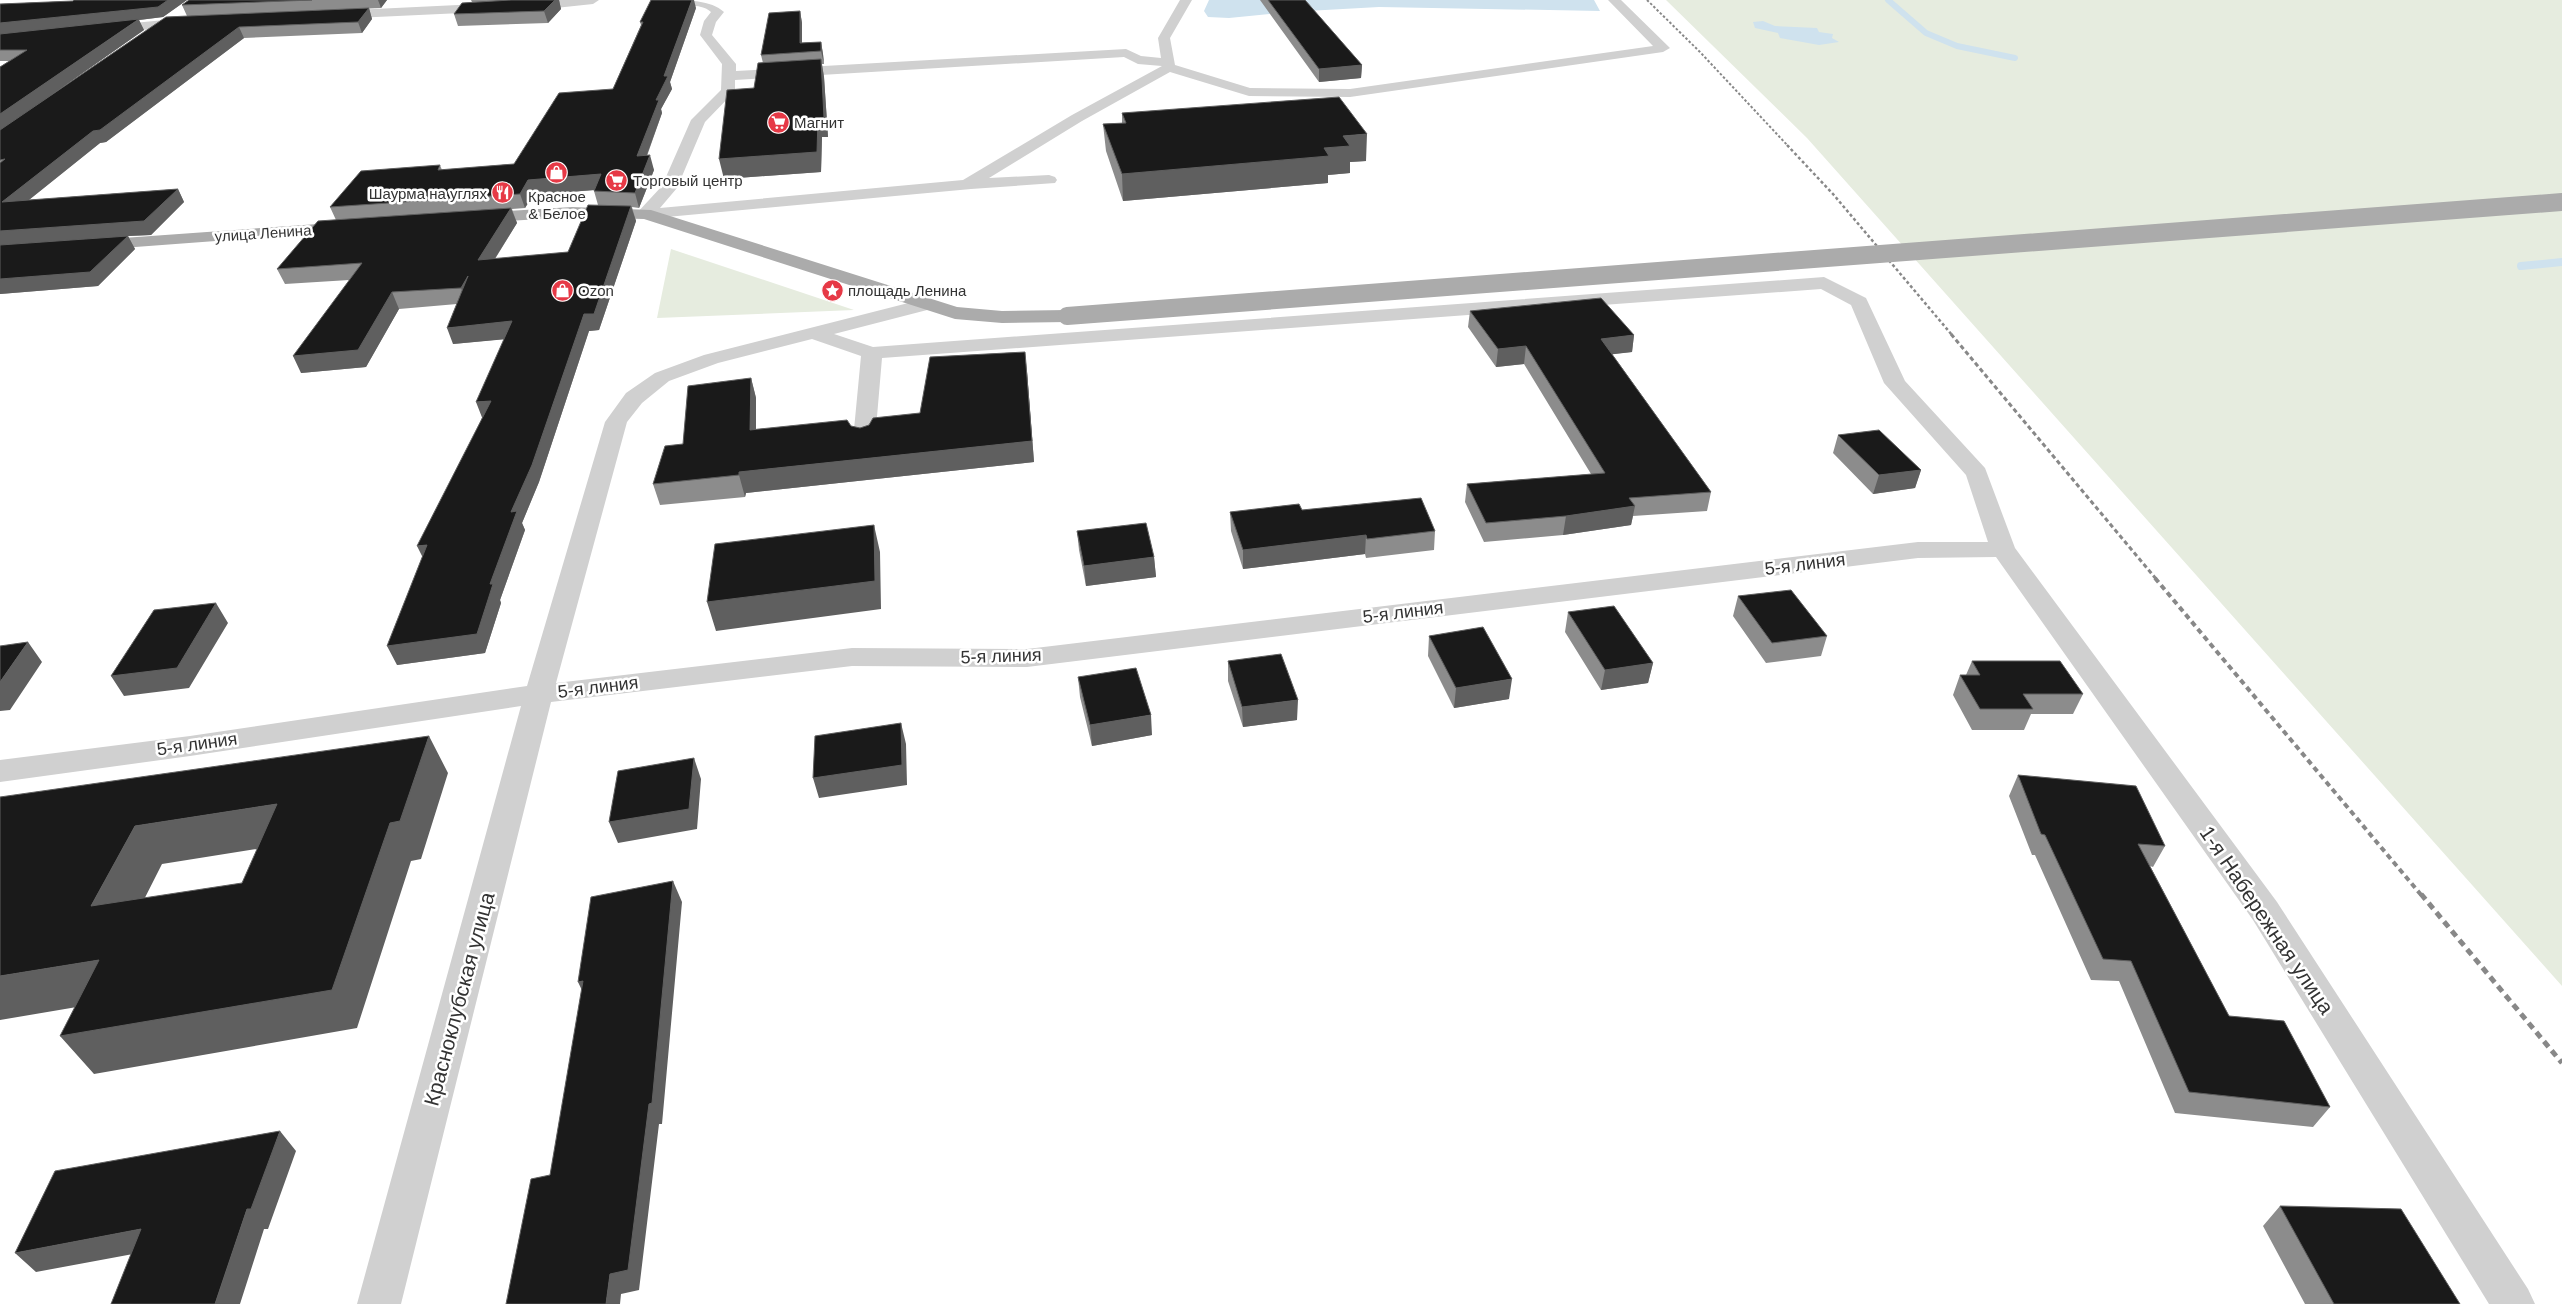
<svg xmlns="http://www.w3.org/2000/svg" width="2562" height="1304" viewBox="0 0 2562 1304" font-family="Arial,sans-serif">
<rect width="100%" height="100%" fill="#fff"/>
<!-- green -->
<path fill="#e6ecdf" d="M1666,0H2562V986L1807,138Z
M671,249L854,310L657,318Z"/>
<!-- water -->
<path fill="#cfe2ee" d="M1209,0H1594L1600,11L1379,7L1289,12L1229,18L1208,17L1204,11Z
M1763,21L1775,26L1817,28L1819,32L1833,34L1832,38L1839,42L1819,45L1780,38L1778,33L1755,28L1753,22Z"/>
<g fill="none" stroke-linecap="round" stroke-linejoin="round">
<!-- stream-far1 -->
<path stroke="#cfe2ee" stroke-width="6" d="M1888,0L1926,33L1957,46L2015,58"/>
<!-- stream -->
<path stroke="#cfe2ee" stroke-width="8" d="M2521,266L2562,262"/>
<!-- minor -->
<path fill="#d0d0d0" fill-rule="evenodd" d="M559,0H599L593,4L546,9L333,19L327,15L333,11Z
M668,0C687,0 711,0 724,12L716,22L712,35L736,64V71L1126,49L1141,56L1161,58L1158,38L1180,0H1192L1170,38L1175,65L1250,88L1350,89L1653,46L1608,0H1621L1670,48L1663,52L1350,97L1249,96L1170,72L1082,121L989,178L1049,175L1055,177L1057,180L1055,183L971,189L645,219L639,218L636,214L662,186L691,120L721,90L722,64L700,35L704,21L711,12C700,1 679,10 668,0ZM1124,57L1138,64L1162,66L1072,115L963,180L660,208L677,188L705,122L735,91V80Z
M195,17L201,21L199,24L103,34L97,30L103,26Z
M1824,277L1866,298L1905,381L1985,468L2015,548L2277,902L2528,1289L2535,1304H2489L2253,920L1996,557L1918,558L1027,667L852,666L551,702L401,1304H357L521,706L190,756L0,782V760L190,736L527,686L605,422L626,393L655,373L704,355L924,299L931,301L934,305L931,309L834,334L873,347ZM1821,289L1851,305L1884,383L1966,475L1988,542H1918L1027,649L852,648L556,683L627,422L642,403L669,381L718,363L812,339L861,356L853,440L856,445L864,447L872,445L875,440L882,358Z"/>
<!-- major -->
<path fill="#ababab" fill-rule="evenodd" d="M572,207L651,210L957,307L1002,311L1067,310L1074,312L1077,316L1074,320L1067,322L1002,323L955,319L644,219L572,217L477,223L471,222L468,218L471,214L477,213Z
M346,222L352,223L355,227L352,231L95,250L89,249L86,245L89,241L95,240Z"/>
<!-- rail-far4 -->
<path stroke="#888" stroke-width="2" stroke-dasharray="2.5 2" stroke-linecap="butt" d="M1647,0L1700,52L1789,147"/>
<!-- rail-far3 -->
<path stroke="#888" stroke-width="2.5" stroke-dasharray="3 2.5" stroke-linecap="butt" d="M1787,145L1833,194L1952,335"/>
<!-- rail-far2 -->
<path stroke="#888" stroke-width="3" stroke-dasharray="4.5 3" stroke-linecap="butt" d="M1951,334L2157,580"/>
<!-- rail-far1 -->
<path stroke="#888" stroke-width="4" stroke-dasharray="5.5 4" stroke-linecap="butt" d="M2155,578L2422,896"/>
<!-- rail -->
<path stroke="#888" stroke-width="5" stroke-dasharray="7 5" stroke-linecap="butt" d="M2421,894L2562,1063"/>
<!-- major-bridge -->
<path stroke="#ababab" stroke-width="18" d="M1067,316L2562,202"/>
</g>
<!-- wall -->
<path fill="#8c8c8c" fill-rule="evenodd" d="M74,0H187L163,17L139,20L144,30L28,111L166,17L369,8L372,19L362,33L244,38L106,142L100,143L29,200L178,189L184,202L151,235L128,236L135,249L98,286L0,294V67L9,61H0V4L73,1Z
M189,0H387L381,8L187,16L182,5Z
M471,0H559L561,9L548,23L458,26L454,14L472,2Z
M1260,0H1305L1362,65L1361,78L1319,82Z
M696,8L670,82L672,89L661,109L662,113L647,156L654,170L639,208L632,207L636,221L599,330L589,331L539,482L522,523L525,530L500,600L501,603L485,653L397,665L482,418L504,339L453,344L457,304L399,309L366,367L301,373L349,280L285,284L277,269L336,220L330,207L440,165L442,170L514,164L613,89L641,25L640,22ZM595,190L594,191L598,205L568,252L495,259L517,223L512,209L525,208L533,195Z
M800,11L802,23V43L821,42L823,54L824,64H822L824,77L828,137H822L821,172L724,179L763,63L761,55Z
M1122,113L1366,161L1350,162V173L1328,175V183L1123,201L1106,151L1103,124L1122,123Z
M1470,311L1634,335L1632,352L1612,354L1711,492L1707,511L1633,516L1631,525L1563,535L1484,542L1465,502L1467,484L1591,474L1524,364L1496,367L1468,327Z
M1027,372L1034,462L746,493L745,497L660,505L653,484L683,444L751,378L756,398V429L851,426L860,428L920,413Z
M1838,435L1921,470L1915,488L1873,494L1833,453Z
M1302,510L1435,531L1434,550L1366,558L1365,554L1243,569L1231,531L1230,512Z
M1077,531L1154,557L1156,577L1086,586L1079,550Z
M1738,596L1827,636L1821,656L1766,663L1733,616Z
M1568,612L1653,663L1648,683L1601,690L1565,632Z
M1429,636L1509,699L1454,708L1428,656Z
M1228,661L1297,720L1243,727L1228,681Z
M1972,661L2083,694L2073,714H2031L2024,730H1972L1953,695L1960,675H1966Z
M1078,677L1152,735L1092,746L1080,697Z
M2018,775L2165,846L2153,867L2150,866L2229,1016L2330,1107L2313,1127L2175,1113L2119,981L2091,980L2035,855H2032L2009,796Z
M2280,1206L2460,1304H2305L2263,1226Z"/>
<!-- shaded-wall -->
<path fill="#5f5f5f" d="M168,0H187L163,17L139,20L144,30L0,131V114L138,20L0,35V23Z
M378,0H387L381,8Z
M555,0H559L561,9L548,23L544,11Z
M692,0H694L696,8L670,82L672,89L661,109L662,113L641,171L637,156L664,76Z
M369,8L372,19L362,33L358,22Z
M800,11L802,23V52L800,43Z
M239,27L244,38L106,142L100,143L10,215L2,202L93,131Z
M821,42L823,54L824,64L821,51Z
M821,59L824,77L828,137H822L821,172L724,179L719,159Z
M1362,65L1361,78L1319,82V69Z
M1367,134L1366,161L1350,162V173L1328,175V183L1123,201L1122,174L1324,148L1343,136Z
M650,155L654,170L639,208L635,193Z
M601,174L606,189L533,195L525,208L520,194L528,180Z
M178,189L184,202L151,235L128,236L135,249L98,286L0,294V231Z
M631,206L636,221L599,330L589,331L539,482L522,523L525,530L500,600L501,603L485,653L397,665L387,646L511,512L584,314Z
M511,208L517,223L484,276L478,260Z
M468,276L467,304L461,288Z
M392,292L399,309L366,367L301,373L293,356Z
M512,321L518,338L453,344L447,328Z
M1634,335L1632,352L1598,356L1601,339Z
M1526,346L1524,364L1496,367L1498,349Z
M1025,352L1027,372L1034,462L746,493L745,497L739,475V472L1032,441Z
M751,378L756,398V451L750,430Z
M491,401L483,420L476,402Z
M1921,470L1915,488L1873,494L1879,475Z
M1635,506L1631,525L1563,535L1566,516Z
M874,525L880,552L881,609L716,631L707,602Z
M1366,535L1365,554L1243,569V550Z
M427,545L426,564L417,546Z
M1154,557L1156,577L1086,586L1084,566Z
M216,603L228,623L189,688L124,696L111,676Z
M28,642L42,662L10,710L0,711V682Z
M1653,663L1648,683L1601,690L1605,670Z
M1512,679L1509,699L1454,708L1456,688Z
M1298,700L1297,720L1243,727L1242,707Z
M1151,715L1152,735L1092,746L1090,725Z
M901,723L906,744L907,785L819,798L813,778Z
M429,736L448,773L421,859L411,861L357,1028L94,1074L60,1036L390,823Z
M694,758L701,779L697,829L618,843L609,822Z
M277,804L301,842L162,864L121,945L91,906L135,826Z
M673,881L682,902L662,1124H659L639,1290L621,1294L620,1304H606L610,1274Z
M99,960L130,998L0,1020V976Z
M583,981L588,1003L578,982Z
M280,1131L296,1151L268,1229H264L240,1304H215L247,1209Z
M141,1229L160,1249L36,1272L15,1253Z"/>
<!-- building -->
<path fill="#1a1a1a" stroke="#5f5f5f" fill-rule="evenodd" d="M74,0H168L158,7L0,23V4L73,1Z
M189,0H312L182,5Z
M511,0H555L544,11L454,14L462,3Z
M651,0H692L664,76H668L656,100H659L637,156L650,155L635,193L594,191L601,174L528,180L520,194L330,207L361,171L440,165L438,170L514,164L559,93L613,89L643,22H640Z
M1268,0H1305L1362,65L1319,69Z
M369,8L358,22L239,27L100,130L93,131L2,202L178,189L144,221L0,231V163L5,159L0,160V130L166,17Z
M800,11V43L821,42V51L761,55L769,13Z
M139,19L0,114V67L27,50H0V34Z
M821,59L824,118L818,119L817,152L719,159L727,90L754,88L758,63Z
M1339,97L1367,134L1343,136L1350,146L1324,148L1329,156L1122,174L1103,124L1126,123L1122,113Z
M588,205L631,206L594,314H584L532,465L511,512L517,511L490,584H493L477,634L387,646L427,545L417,546L491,401L476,402L512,321L447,328L468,276L461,288L392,292L358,350L293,356L362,263L277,269L318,221L511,208L478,260L568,252Z
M128,236L90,272L0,279V245Z
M1601,298L1634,335L1601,339L1711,492L1629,498L1635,506L1566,516L1486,523L1467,484L1605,473L1526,346L1498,349L1470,311Z
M1025,352L1032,441L739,472V475L653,484L665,446L683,444L688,386L751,378L750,430L847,420L851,426L860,428L869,425L873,418L920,413L930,357Z
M1879,430L1921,470L1879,475L1838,435Z
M1421,498L1435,531L1367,539L1366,535L1243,550L1230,512L1299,504L1302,510Z
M1146,523L1154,557L1084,566L1077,531Z
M874,525L875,581L707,602L715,544Z
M1791,590L1827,636L1772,643L1738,596Z
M216,603L177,668L111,676L154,610Z
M1614,606L1653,663L1605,670L1568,612Z
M1483,627L1512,679L1456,688L1429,636Z
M28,642L0,682V646Z
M1281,654L1298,700L1242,707L1228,661Z
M1972,661H2060L2083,694H2023L2033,709H1980L1960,675H1980Z
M1136,668L1151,715L1090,725L1078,677Z
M901,723L902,765L813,778L815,736Z
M429,736L400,821L390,823L332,990L60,1036L99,960L0,976V797ZM277,804L242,883L91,906L135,826Z
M694,758L689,809L609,822L618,771Z
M2018,775L2136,786L2165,846L2138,844L2229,1016L2284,1021L2330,1107L2189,1092L2131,961L2103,959L2045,835L2041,834Z
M673,881L652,1103L649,1104L628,1270L610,1274L606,1304H506L531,1179L550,1175L583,981L578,982L591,897Z
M280,1131L251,1209H247L215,1304H111L141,1229L15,1253L55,1171Z
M2280,1206L2401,1209L2460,1304H2334Z"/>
<!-- icons -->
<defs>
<symbol id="supermarket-disc" viewBox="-11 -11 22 22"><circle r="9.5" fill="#e63946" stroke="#fff"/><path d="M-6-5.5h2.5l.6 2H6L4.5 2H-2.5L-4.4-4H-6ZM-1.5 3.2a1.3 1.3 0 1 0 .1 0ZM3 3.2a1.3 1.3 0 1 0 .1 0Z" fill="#fff"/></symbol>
<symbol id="shop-disc" viewBox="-11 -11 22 22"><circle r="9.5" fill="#e63946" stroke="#fff"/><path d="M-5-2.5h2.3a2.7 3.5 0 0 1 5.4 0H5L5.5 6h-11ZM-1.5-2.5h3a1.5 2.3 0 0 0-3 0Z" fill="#fff"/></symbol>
<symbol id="restaurant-disc" viewBox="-11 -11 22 22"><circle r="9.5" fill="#e63946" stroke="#fff"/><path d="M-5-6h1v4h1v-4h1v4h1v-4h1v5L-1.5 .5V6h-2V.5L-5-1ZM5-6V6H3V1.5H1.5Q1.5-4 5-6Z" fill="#fff"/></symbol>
<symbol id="sight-disc" viewBox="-11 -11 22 22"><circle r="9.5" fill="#e63946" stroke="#fff"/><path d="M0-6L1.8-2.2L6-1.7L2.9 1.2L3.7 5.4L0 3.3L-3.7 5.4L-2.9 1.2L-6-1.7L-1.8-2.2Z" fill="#fff"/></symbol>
</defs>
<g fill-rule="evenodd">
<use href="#supermarket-disc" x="766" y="110" width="25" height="25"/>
<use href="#shop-disc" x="544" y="160" width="25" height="25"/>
<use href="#supermarket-disc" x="604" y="168" width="25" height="25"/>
<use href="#restaurant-disc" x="490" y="180" width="25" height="25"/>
<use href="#shop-disc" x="550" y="278" width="25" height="25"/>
<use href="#sight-disc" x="820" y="278" width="25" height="25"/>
</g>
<g text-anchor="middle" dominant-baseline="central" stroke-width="5" stroke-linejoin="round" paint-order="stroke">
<!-- far-poi labels -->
<g font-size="15" fill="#333" stroke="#fff" text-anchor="start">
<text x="794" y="122">Магнит</text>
<text x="633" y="180">Торговый центр</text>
<text x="487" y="193" text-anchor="end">Шаурма на углях</text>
<text x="557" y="196" text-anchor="middle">Красное<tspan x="557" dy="17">&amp; Белое</tspan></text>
<text x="578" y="290">Ozon</text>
<text x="848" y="290">площадь Ленина</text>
</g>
<!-- far-street labels -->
<g font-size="15" fill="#333" stroke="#fff">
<text transform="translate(263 233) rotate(-4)">улица Ленина</text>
</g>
<!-- street labels -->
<g font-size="18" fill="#333" stroke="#fff">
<text transform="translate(1805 564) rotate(-7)">5-я линия</text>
<text transform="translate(1403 612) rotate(-7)">5-я линия</text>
<text transform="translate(1001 656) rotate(-2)">5-я линия</text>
<text transform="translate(598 687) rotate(-7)">5-я линия</text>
<text transform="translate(197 744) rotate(-8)">5-я линия</text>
</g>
<!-- near-street labels -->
<g font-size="21" fill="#333" stroke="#fff">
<text transform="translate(2267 920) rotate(56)">1-я Набережная улица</text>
<text transform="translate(459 999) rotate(-75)">Красноклубская улица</text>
</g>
</g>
</svg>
